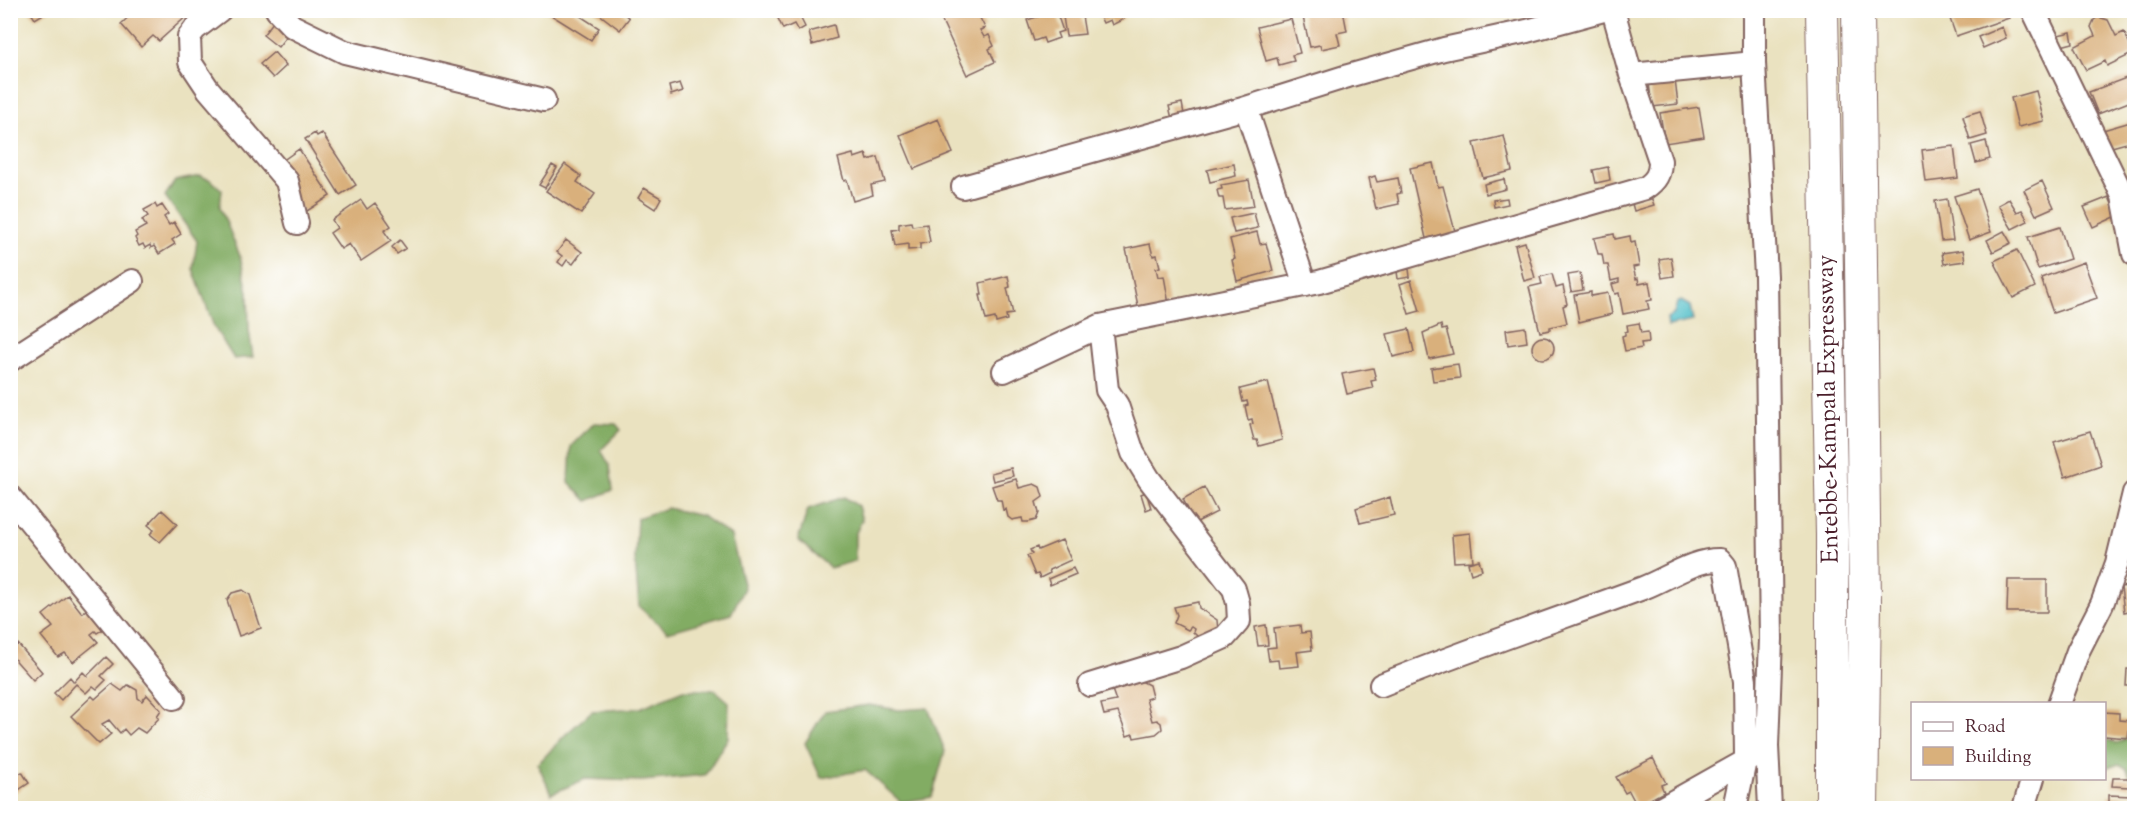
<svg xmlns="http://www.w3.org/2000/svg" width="2145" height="819" viewBox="0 0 2145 819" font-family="'Sorts Mill Goudy',serif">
<rect width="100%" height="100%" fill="#fff"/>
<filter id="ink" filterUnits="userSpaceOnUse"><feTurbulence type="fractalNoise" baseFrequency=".0167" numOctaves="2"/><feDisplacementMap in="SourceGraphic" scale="12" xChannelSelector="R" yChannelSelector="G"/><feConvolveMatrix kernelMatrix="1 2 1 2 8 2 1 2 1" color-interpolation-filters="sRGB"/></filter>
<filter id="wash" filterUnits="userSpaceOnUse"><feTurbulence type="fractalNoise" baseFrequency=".008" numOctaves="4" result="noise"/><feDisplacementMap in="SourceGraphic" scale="24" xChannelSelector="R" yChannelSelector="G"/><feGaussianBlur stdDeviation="1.35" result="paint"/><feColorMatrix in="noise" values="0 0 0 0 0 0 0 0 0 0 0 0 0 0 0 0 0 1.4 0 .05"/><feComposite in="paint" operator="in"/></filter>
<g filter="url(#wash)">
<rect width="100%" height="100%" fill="#eae2c0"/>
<!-- forest -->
<path fill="#82ac63" stroke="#666647" stroke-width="1.5" d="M200,176L211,180L222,190L220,207L240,256L248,292L249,330L253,357L234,359L214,327L193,269L197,241L165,196L175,181Z
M594,423L616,424L621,430L601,450L610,466L613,490L587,501L569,482L571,446Z
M844,497L858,506L862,520L855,535V561L830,568L798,540L808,509Z
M667,508L702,516L731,536L744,588L731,614L668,632L639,607L635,559L637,518Z
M683,690H715L729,702L728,738L705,775L642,781L585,779L551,794L538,764L566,734L592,711L640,708Z
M869,705L899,710L928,708L945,751L932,797L901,802L865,770L821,778L805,743L825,711Z
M2134,735V783L2126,768L2119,764L2105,769L2104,738L2117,743Z"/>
<!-- water -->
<path fill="#50bec7" stroke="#4d6e79" stroke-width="1.5" d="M1681,301L1690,306L1693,321L1668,326L1667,318L1674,314L1677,303Z"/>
<g id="blocks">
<!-- building -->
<path fill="#d9b07b" d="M29,10H50L35,19Z
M136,10L143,12L145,10H185L189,14L159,41L153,36L141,47L121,24Z
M543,10H571L599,28L591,40Z
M594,10H619L629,18L620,30Z
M783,10H791L793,15L798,13L805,27L798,31L794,24L783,29L776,14Z
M937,10H976L985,28L980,30L984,37L989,35L994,46L989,49L995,62L967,75Z
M1062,10H1081L1085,34L1066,36Z
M1097,10H1131L1122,15L1124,19L1112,25L1110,20L1103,23Z
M1314,10H1318L1319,14L1343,10L1347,31L1337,33L1340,45L1321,49L1320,45L1310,47L1302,13Z
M1947,10H2006L2009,18L1956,36Z
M1056,11L1063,31L1057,33L1059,38L1045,43L1043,38L1034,41L1027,20Z
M2098,17L2108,20L2116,36L2124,32L2134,53L2107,66L2105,61L2086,70L2074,47L2095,36L2091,27L2094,20Z
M1291,19L1300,53L1292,55L1294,61L1279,65L1277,58L1266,61L1257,27Z
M274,21L289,33L278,47L263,35Z
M834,25L837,38L812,45L809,32Z
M2002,27L2006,38L1983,48L1978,37Z
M2071,32L2073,43L2061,46L2058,35Z
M274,52L286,66L273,78L260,64Z
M2134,75V100L2098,114L2089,92Z
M1675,80L1678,104L1652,107L1649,83Z
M680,83L683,91L671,95L669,86Z
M2036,91L2044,121L2018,127L2011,98Z
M1182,103L1185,120L1173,123L1169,106Z
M1699,107L1704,137L1665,143L1660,113Z
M1980,111L1987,135L1970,140L1963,116Z
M938,119L953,153L914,169L900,135Z
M2134,121V141L2108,148L2103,130Z
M315,133L317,136L322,133L356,185L340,195L305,139Z
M1504,136L1512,171L1483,178L1474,143Z
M1986,141L1990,159L1976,163L1971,145Z
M1954,146L1958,178L1926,182L1922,150Z
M299,149L330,196L304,213L275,166Z
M853,154L854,158L866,154L868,160L878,157L885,182L871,185L873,195L853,201L847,180L844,181L838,158Z
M1433,163L1438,187L1443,186L1456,235L1427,243L1410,168Z
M565,164L581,176L577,182L595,194L581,214L546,191Z
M1234,164L1236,176L1210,182L1207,170Z
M552,165L557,168L545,188L539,185Z
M1608,167L1610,180L1596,183L1593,170Z
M1375,176L1377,182L1398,178L1401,193L1397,194L1399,204L1376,209L1369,178Z
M1504,179L1506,189L1486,194L1484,184Z
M1249,180L1254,206L1225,210L1223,198H1219L1217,190L1222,189L1221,185Z
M2042,181L2054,207L2036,215L2024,190Z
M644,188L661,198L655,209L638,198Z
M1977,189L1991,232L1969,240L1954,196Z
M1650,194L1654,205L1634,211L1631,200Z
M2109,197L2117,216L2093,227L2084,207Z
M1507,198L1508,204L1494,207L1493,200Z
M1947,199L1953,240L1941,241L1935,201Z
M2009,199L2017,212L2022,210L2028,221L2012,229L1998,205Z
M361,200L367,209L375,203L391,226L384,231L391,241L361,261L349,244L341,249L330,233L337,228L332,220Z
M155,204L157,208L162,205L168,214L164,217L169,225L174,222L181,234L172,240L175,244L159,254L154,246L151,248L150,245L145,248L143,244L139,246L135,238L137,236L135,232L146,226L142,220L148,216L144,210Z
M1254,213L1258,228L1234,233L1230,218Z
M911,222L912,226L927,224L930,242L920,244V249L908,250V244L895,246L892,230L899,229V224Z
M2060,227L2070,259L2038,269L2028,237Z
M2004,231L2011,243L1993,252L1987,240Z
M1257,232L1260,244L1266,243L1273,271L1237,281L1232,260L1235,259L1230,239Z
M1614,234L1615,239L1630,236L1631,243L1635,242L1639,266L1633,267L1636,279L1638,278L1639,284L1649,282L1652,300L1647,301L1649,309L1623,314L1619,293L1615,294L1612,284L1619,282V279L1611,281L1608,265H1604L1602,254H1598L1594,238Z
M400,240L406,248L397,254L392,247Z
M566,240L582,252L573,264L567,260L563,266L558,262L562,256L557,252Z
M1525,242L1535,278L1524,281L1515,245Z
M1150,244L1153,256L1157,255L1160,267L1156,268L1158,277L1164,276L1169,304L1141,320L1126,249Z
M1963,250L1965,261L1944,264L1942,253Z
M2017,250L2035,287L2013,298L1994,261Z
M1671,257L1674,276L1662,278L1659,259Z
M2084,262L2097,298L2053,313L2041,278Z
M1409,269L1410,277L1398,279L1397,271Z
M1580,273L1583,290L1571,292L1568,275Z
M1552,274L1556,288L1563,286L1567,304L1563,306L1567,323L1550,327V330L1540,332L1529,287L1542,284L1540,277Z
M1008,276L1010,287L1007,288L1013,314L1006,315L1007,320L996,323L995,318L986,320L980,295H982L980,283Z
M1411,280L1420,311L1409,314L1400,284Z
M1591,292V296L1608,293L1612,314L1579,322L1574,295Z
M1639,323L1641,333L1648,332L1649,342L1641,343L1642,348L1625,351L1622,336L1625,335V332L1628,331L1627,325Z
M1441,325L1442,330L1446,329L1453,354L1429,359L1423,333Z
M1525,327L1527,342L1508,345L1506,330Z
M1409,329L1414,352L1393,357L1387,334Z
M1532 348a11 11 0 1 1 22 0a11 11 0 1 1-22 0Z
M1458,364L1460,378L1433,381L1431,368Z
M1373,368L1376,380L1371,381L1373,388L1347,394L1342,374Z
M1268,382L1282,440L1259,446L1257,440H1254L1250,425L1253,424L1252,419L1248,420L1245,406L1248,405L1247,401L1243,402L1240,389Z
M2090,431L2101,465L2065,477L2054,442Z
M1011,468L1013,476L993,481L991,473Z
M1016,479L1019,488L1034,484L1040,487L1043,497L1036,502L1039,513L1036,520L1028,522H1023L1022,518L1012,520L1008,517L1006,509L1003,510L1001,500H997L992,486Z
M1204,487L1217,512L1195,523L1183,499Z
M1146,492L1151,508L1146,510L1141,494Z
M1390,497L1394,515L1360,523L1356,508Z
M162,510L177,524L160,542L150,534L154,530L148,525Z
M1470,533L1473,561L1454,562L1452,535Z
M1062,540L1071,560L1049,570L1050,573L1040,578L1038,574L1035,575L1027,556L1032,554L1030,550L1037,547L1038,550Z
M1479,560L1482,570L1471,574L1468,563Z
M1073,568L1076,574L1050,585L1048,579Z
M2008,580H2047V612H2007Z
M2134,585V610L2124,612L2121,587Z
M243,590L250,595L261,628L239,636L227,600L232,593Z
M68,595L82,613L90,607L106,627L97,633L95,631L91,634L98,642L73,662L65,653L58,657L41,636L53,627L43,615Z
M1198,602L1199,608L1217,620L1218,632L1198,637L1193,632L1194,629L1191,627L1188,630L1174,623L1177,615L1174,607Z
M1266,625L1268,645L1258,646L1255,627Z
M1300,625L1301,633L1310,632L1312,650L1297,652L1299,666L1279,668L1278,660L1269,661L1267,648L1276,647L1274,628Z
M18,644L42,672L33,680L10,654V651Z
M106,657L113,664L101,676L106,680L97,689L93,686L86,693L76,684L61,700L54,693L70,677L74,682L83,672L87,676Z
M2133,660H2134V686H2126L2127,669H2132Z
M1137,679L1149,685L1152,697L1146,699L1152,721L1157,720L1161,723L1162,729L1156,734L1134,738L1133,734L1127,736L1118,712L1104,715L1101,704L1116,701L1110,684Z
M112,684L122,691L128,685L137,690L138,698L142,701L147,695L161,710L157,716L159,718L145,733L137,728L129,735L124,729L120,733L109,720L102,724L111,734L99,744L71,716L92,696L95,699Z
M2104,712L2119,713V720L2130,721L2128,738L2104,736Z
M1653,758L1666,783L1661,785L1664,792L1639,805L1641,808H1632L1637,806L1629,791L1625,793L1616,777Z
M22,772L29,783L14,793L10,787V779Z
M2113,778H2129V787L2112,786Z
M2109,795L2131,796V808H2109Z"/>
</g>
</g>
<g filter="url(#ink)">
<use href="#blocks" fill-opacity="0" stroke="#82635f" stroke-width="1.5"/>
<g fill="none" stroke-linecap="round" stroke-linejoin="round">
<defs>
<path id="minor" d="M220,10L195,29L189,37L190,62L208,89L287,181L297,223
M277,10L292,26L345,52L544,100
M1754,10V63L1766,276L1771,639L1767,746L1770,808
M2033,10L2123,196L2134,254
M1631,75L1754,63
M1246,108L1305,285
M963,187L1246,108L1348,76L1444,49L1527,31L1604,10
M10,360L132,281
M1004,371L1100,326L1319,282L1645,188C1656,181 1660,174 1660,161L1631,75L1613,10
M10,497L174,698
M1090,685L1181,657L1225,637L1239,621L1238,603L1234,589L1149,479L1133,453L1117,405L1107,390L1100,326
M1381,685C1467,650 1556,620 1643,588C1667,579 1694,559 1720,560L1725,566L1745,681L1746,756L1735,808
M2059,704L2078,651L2102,604L2117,563L2134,493
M1662,808L1751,758
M2024,808L2033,778"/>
<path id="highway" d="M1822,10L1832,535V808
M1858,10L1865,603L1862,808"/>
</defs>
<!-- minor casing -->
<use href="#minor" stroke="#82635f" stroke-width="26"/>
<!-- highway casing -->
<use href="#highway" stroke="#82635f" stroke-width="34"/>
<!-- minor -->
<use href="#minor" stroke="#fff" stroke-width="22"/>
<!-- highway -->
<use href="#highway" stroke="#fff" stroke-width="32"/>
</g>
</g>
<g text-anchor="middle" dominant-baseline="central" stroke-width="6" stroke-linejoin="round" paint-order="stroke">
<!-- street labels -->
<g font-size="24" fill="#4a1f2b" stroke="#fff">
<text transform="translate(1829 409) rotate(-91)">Entebbe-Kampala Expressway</text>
</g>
</g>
<!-- margin -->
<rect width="2145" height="819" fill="none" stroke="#fff" stroke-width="36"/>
<!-- legend -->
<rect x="1911" y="702" width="195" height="78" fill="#ffffff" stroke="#b7a5aa" stroke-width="1.5"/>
<rect x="1923" y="722" width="30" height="9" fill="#ffffff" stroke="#b7a5aa" stroke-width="1.5"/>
<text x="1965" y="732" font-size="18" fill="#4a1f2b">Road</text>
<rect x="1923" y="747" width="30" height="18" fill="#d9b07b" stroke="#b7a5aa" stroke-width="1.5"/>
<text x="1965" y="762" font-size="18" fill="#4a1f2b">Building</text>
</svg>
